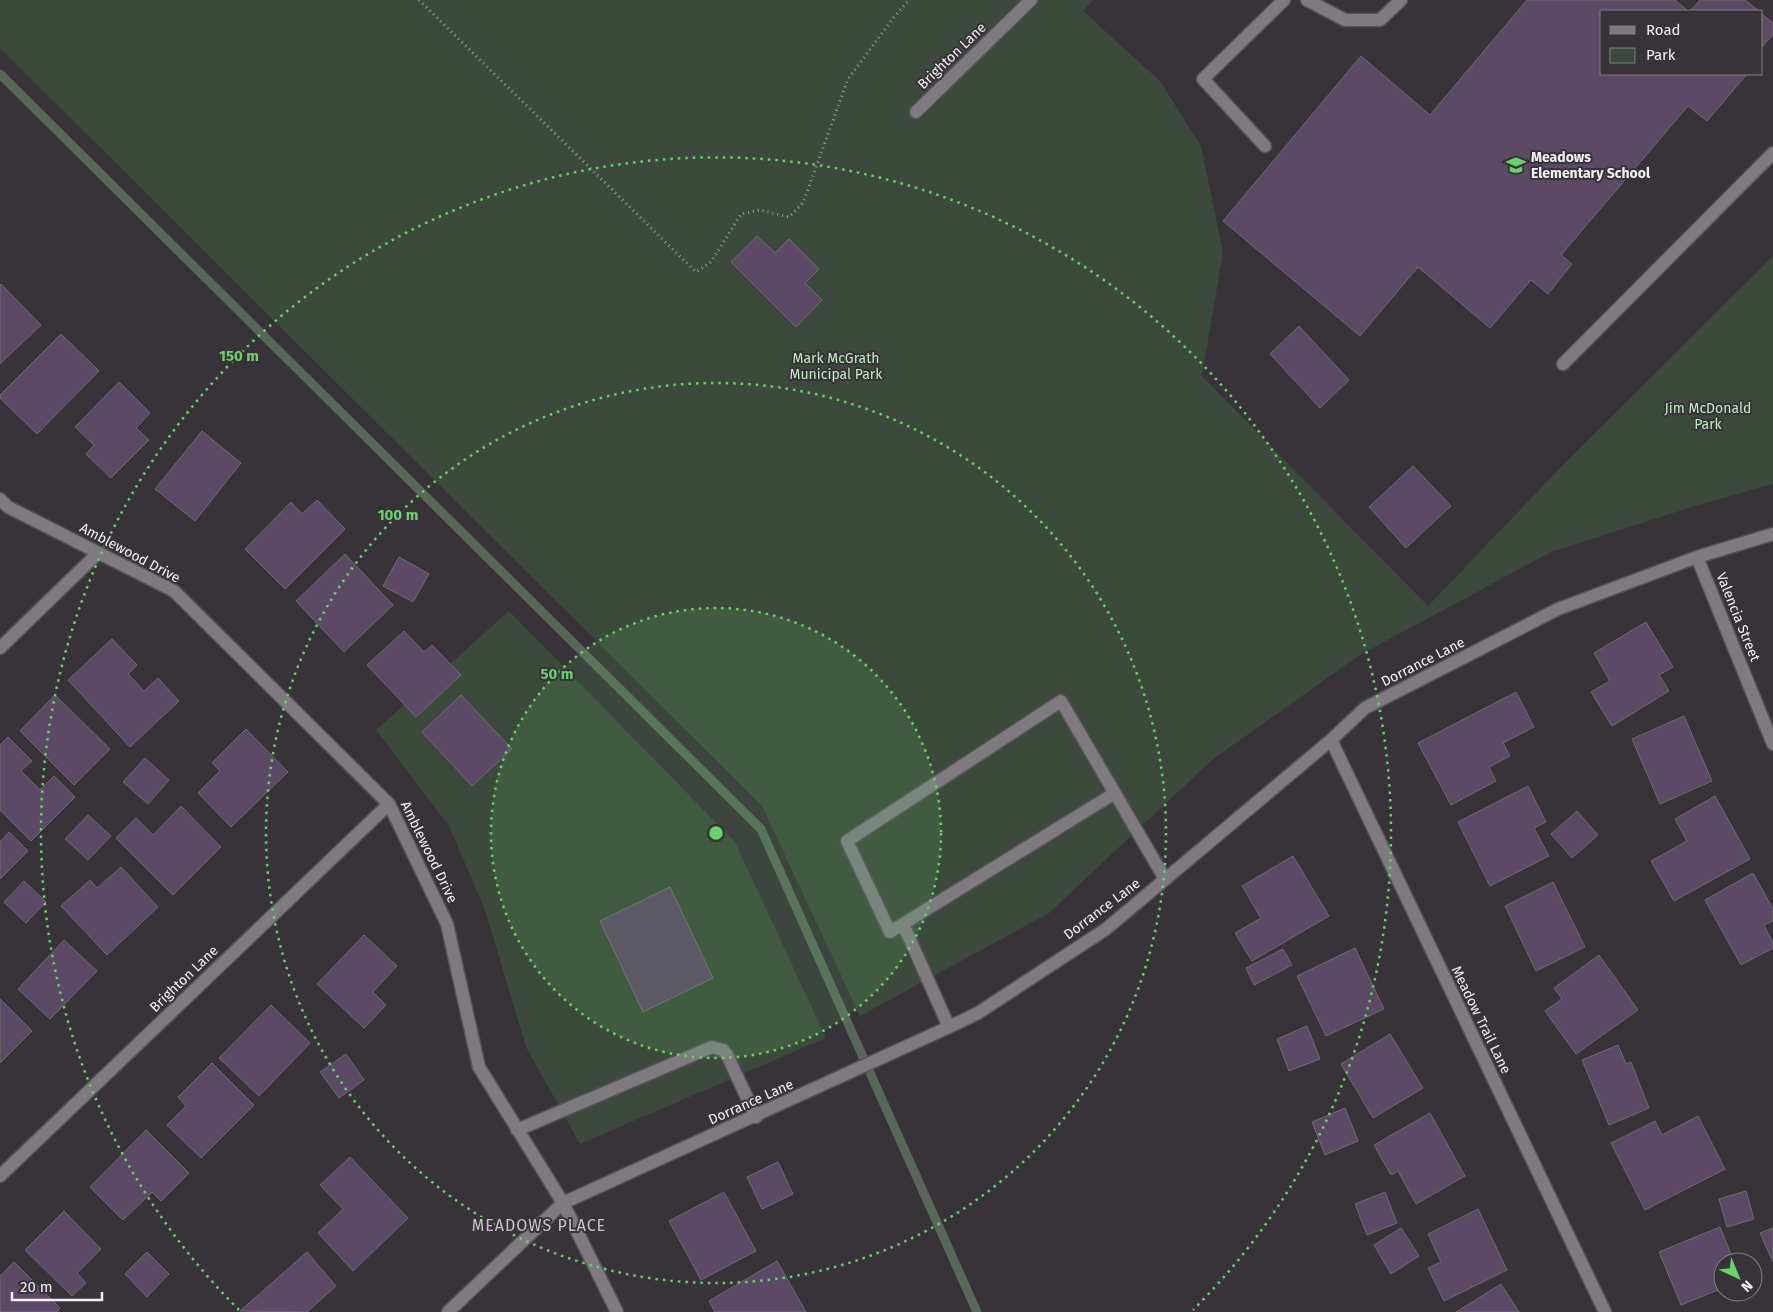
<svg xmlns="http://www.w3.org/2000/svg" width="1773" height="1312" viewBox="0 0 1773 1312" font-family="'Fira Sans',sans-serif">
<rect width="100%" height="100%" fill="#373339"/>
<!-- green -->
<path fill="#3c4a3b" d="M0,0H1093L1083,11L1160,81L1201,146L1223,252L1202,376L1428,606L1561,467L1773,256V484L1698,505L1551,552L1358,656L1212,760L1049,913L860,1016L762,806L0,48Z
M509,611L735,842L826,1038L580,1144L526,1047L485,910L449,826L376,730Z"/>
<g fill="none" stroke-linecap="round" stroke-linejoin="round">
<!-- stream -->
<path stroke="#576758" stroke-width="9" d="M0,74L761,829L977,1312"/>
</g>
<!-- building -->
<path fill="#5c4965" stroke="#6f6b71" d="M1527,0H1675L1688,11H1602V74H1747L1707,121L1688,106L1561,255L1572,264L1548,294L1531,280L1490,328L1418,267L1360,336L1223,221L1361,56L1430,115Z
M1700,0H1745L1759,11H1690Z
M1762,14L1773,23V34L1762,47Z
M757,236L775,253L789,239L819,269L805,283L822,300L796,327L731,262Z
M1,284L41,325L0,364V285Z
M1299,326L1349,380L1320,408L1270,354Z
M61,334L99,371L37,434L0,398V395Z
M119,382L150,413L136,428L149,440L111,478L86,454L94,445L75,427Z
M202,431L241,463L195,521L155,489Z
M1413,466L1451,506L1406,548L1369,507Z
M317,500L345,529L285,589L245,549L291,502L302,514Z
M345,554L393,605L344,652L296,601Z
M399,557L429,574L413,602L383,586Z
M1646,622L1673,667L1659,675L1669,691L1612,726L1591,692L1610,681L1594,653Z
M404,631L424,652L432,645L461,675L416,717L367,665Z
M112,639L137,665L128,674L144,691L158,678L179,701L130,747L68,680Z
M1516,692L1534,727L1503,743L1510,756L1489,767L1496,781L1451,805L1418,743Z
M55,695L110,749L74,785L20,731Z
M461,695L512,749L472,786L422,732Z
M1684,716L1712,781L1660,804L1632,739Z
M246,729L288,772L231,827L198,793L220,771L212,763Z
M8,737L32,761L21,771L40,790L54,776L75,797L31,841L0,810V745Z
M145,758L169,780L148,804L123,782Z
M1528,786L1546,822L1534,828L1549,856L1490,886L1458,822Z
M1715,796L1750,859L1674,901L1651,861L1687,841L1675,819Z
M181,806L221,847L173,895L116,838L136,818L153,835Z
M1577,811L1598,835L1572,858L1551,834Z
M88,815L111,836L88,860L65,839Z
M9,832L28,851L0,879V842Z
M1293,856L1329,916L1252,961L1235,933L1261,918L1242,886Z
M121,867L158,907L107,955L61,906L90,880L97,888Z
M1753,873L1773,909V921L1764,925L1773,943V948L1741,965L1705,900Z
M24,881L46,902L26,923L4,902Z
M1553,882L1585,947L1536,971L1505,906Z
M670,887L713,978L643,1012L600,921Z
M364,935L397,966L373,992L386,1005L364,1028L317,984Z
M64,940L97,971L50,1019L18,989Z
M1355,948L1384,1009L1326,1036L1297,976Z
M1283,949L1292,965L1254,985L1246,968Z
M1599,955L1638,1010L1576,1054L1545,1011L1562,999L1554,988Z
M0,999L32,1031L0,1063Z
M271,1005L310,1043L259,1096L219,1058Z
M1307,1026L1320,1059L1289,1071L1277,1039Z
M1390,1034L1423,1088L1373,1118L1341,1064Z
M1618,1045L1626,1064L1631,1062L1649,1108L1609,1125L1582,1060Z
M346,1054L364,1080L339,1098L320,1072Z
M212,1063L254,1105L201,1158L167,1125L186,1106L178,1097Z
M1345,1108L1358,1141L1325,1155L1312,1122Z
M1430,1113L1465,1176L1416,1204L1398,1171L1391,1175L1374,1145Z
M1698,1116L1725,1169L1645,1210L1611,1143L1655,1121L1662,1135Z
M146,1130L189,1173L161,1201L152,1192L123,1220L90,1187Z
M350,1157L408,1218L353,1271L318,1233L343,1209L320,1185Z
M778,1162L793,1194L762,1209L747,1177Z
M1746,1191L1754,1219L1727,1227L1719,1199Z
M724,1192L756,1251L701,1280L669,1221Z
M1385,1192L1397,1223L1367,1235L1355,1204Z
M1478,1209L1507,1270L1444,1301L1428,1268L1441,1262L1428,1234Z
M64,1211L101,1249L77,1273L86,1283L72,1296L25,1250Z
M1720,1227L1734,1262H1723V1288L1681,1305L1659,1252Z
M1401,1228L1419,1256L1391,1274L1374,1245Z
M1773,1228V1262L1760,1233Z
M147,1252L169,1274L147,1297L125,1274Z
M307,1252L336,1286L307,1312L240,1311Z
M777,1261L806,1312H715L709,1301Z
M14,1262L60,1308L57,1312H0V1276Z
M1501,1284L1519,1312H1456Z"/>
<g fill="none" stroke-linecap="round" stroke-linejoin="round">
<defs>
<path id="minor" d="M1307,0L1345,20H1380L1401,0
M916,112L1031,0
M1265,146L1203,79L1284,0
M1563,364L1773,153
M0,499L8,507L174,591L389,804L447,924L479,1067L563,1203L617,1312
M1697,557L1773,744
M0,648L98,553
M1331,740L1605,1312
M1115,793L890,932L847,841L1061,701L1165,879
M903,924L949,1027
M517,1130L712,1047L723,1050L727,1055L756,1117
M0,1176L389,804
M448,1312L563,1203L949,1027L978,1013L1106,929L1331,740L1365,708L1558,609L1697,557L1773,534"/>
</defs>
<!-- minor casing -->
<use href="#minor" stroke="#555257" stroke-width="15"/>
<!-- path -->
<path stroke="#9c999d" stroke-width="3" stroke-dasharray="1 4" stroke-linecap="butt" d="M419,0L696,272L711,262L741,214L760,210L789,217L803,203L848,79L894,17L909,0"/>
<!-- minor -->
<use href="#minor" stroke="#7e7a80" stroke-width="12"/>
</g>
<!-- distance rings -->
<circle cx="716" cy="833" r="225" fill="#66d467" fill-opacity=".12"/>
<g fill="none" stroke="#66d467" stroke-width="2.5" stroke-dasharray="2.5 5">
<circle cx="716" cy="833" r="225"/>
<circle cx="716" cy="833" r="450"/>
<path d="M239 1310A675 675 0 1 1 1193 1310"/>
</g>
<!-- icons -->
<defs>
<symbol id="school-bare" viewBox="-9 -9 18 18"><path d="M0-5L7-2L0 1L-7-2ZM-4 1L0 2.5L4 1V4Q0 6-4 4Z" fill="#66d467" stroke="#373339" stroke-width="2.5" paint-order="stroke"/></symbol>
</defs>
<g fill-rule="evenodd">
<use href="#school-bare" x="1502" y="151" width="28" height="28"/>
</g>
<g text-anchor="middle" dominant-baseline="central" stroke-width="4" stroke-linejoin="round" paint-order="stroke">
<!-- street labels -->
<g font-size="14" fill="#f2f0f3" stroke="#373339">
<text transform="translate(952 56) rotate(-44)">Brighton Lane</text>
<text transform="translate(130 553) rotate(28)">Amblewood Drive</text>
<text transform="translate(1738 617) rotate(68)">Valencia Street</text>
<text transform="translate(1423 662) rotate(-27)">Dorrance Lane</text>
<text transform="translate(429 852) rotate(64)">Amblewood Drive</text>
<text transform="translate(1102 909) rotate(-37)">Dorrance Lane</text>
<text transform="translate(184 979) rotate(-44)">Brighton Lane</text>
<text transform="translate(1481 1020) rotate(64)">Meadow Trail Lane</text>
<text transform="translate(751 1102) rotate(-24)">Dorrance Lane</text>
</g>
<!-- poi labels -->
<g font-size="14" font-weight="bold" fill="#f2f0f3" stroke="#373339" text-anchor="start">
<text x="1531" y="157">Meadows<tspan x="1531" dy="16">Elementary School</tspan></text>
</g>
<!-- park labels -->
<g font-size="14" fill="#beecbc" stroke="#373339">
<text x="836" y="358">Mark McGrath<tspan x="836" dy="16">Municipal Park</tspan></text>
<text x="1708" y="408">Jim McDonald<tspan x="1708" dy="16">Park</tspan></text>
</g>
<!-- quarter labels -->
<g font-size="16" letter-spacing="1" fill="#c8c3ca" stroke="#373339">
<text x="539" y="1225">MEADOWS PLACE</text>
</g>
</g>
<circle cx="716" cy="833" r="8" fill="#66d467" stroke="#373339" stroke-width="2.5"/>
<g font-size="15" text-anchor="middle" font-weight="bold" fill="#66d467" stroke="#373339" stroke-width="4" stroke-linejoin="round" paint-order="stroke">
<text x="239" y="361">150 m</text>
<text x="398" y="520">100 m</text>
<text x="557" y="679">50 m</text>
</g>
<!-- legend -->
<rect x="1600" y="10" width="162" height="65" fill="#373339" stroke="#827f83"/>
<rect x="1610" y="26" width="25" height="8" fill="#7e7a80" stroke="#827f83"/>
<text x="1646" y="35" font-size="15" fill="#f2f0f3">Road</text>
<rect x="1610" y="48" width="25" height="15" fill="#3c4a3b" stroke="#827f83"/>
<text x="1646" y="60" font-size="15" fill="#f2f0f3">Park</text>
<!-- north arrow -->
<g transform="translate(1738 1277) rotate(136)"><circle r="24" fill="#373339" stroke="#827f83"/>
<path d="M0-4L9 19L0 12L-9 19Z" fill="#66d467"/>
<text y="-8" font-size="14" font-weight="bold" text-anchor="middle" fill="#f2f0f3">N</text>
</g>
<!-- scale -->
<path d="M12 1292v8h90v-8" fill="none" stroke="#f2f0f3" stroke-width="2.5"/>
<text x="20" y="1292" font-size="15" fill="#f2f0f3" stroke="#373339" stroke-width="4" paint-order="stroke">20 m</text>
</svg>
